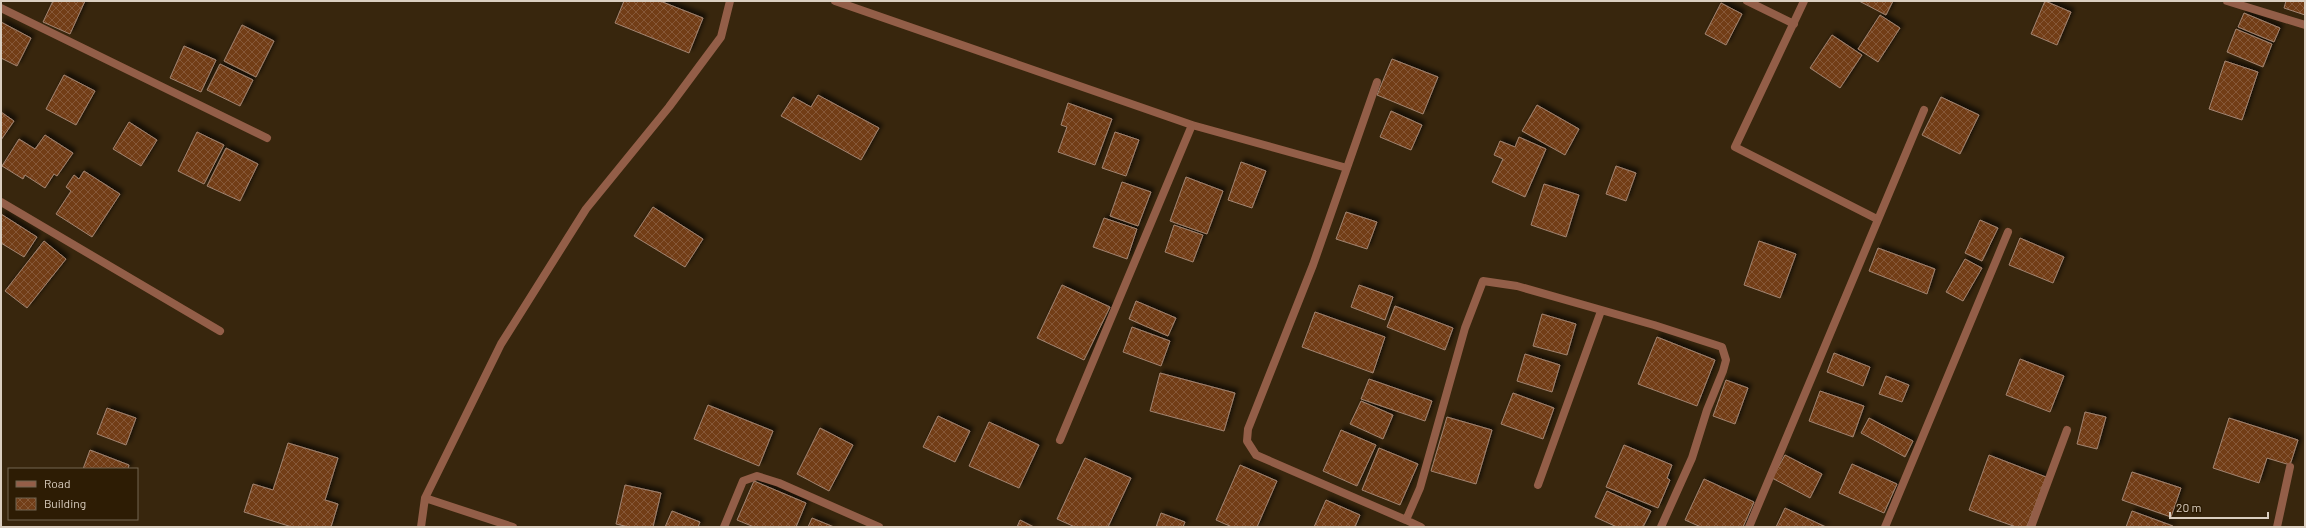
<svg xmlns="http://www.w3.org/2000/svg" width="2306" height="528" viewBox="0 0 2306 528" font-family="Barlow,sans-serif">
<defs>
<pattern id="building-cross-hatch" width="8" height="8" patternUnits="userSpaceOnUse"><rect width="8" height="8" fill="#723e18"/><path d="M0 0l8 8M0 8l8-8" fill="none" stroke="#865938"/></pattern>
<filter id="shadow"><feDropShadow dx="3.5" dy="-3.5" stdDeviation="2" flood-color="#0009"/></filter>
</defs>
<rect width="100%" height="100%" fill="#38260d"/>
<!-- building -->
<path fill="url(#building-cross-hatch)" stroke="#a28471" filter="url(#shadow)" d="M53,1H85L70,34L43,22Z
M624,1H660L703,18L689,53L615,23Z
M1859,1H1893L1886,15Z
M2045,1L2071,12L2057,45L2031,34Z
M2286,1H2305V15L2284,8Z
M1721,3L1742,14L1726,45L1705,34Z
M2244,13L2280,28L2274,42L2238,27Z
M1880,15L1900,28L1878,62L1858,49Z
M1,22L31,38L17,66L1,58Z
M242,25L274,41L256,77L224,61Z
M2236,29L2272,44L2263,67L2227,52Z
M1832,35L1862,55L1840,88L1810,68Z
M184,46L216,60L201,92L170,78Z
M1392,59L1438,77L1423,114L1377,95Z
M2225,61L2258,72L2242,120L2209,109Z
M220,64L253,80L240,106L207,90Z
M64,75L95,91L76,125L46,109Z
M818,95L879,128L861,160L781,116L793,97L811,107Z
M1941,97L1979,115L1960,154L1922,135Z
M1068,103L1112,119L1095,165L1058,152L1067,127L1061,125Z
M1537,105L1579,129L1565,155L1522,131Z
M1391,111L1422,125L1411,150L1380,137Z
M1,112L14,121L1,140Z
M129,122L157,140L141,166L113,149Z
M197,132L224,145L204,184L178,171Z
M1115,132L1139,140L1126,176L1102,168Z
M45,135L73,153L57,176L54,174L45,188L25,175L23,179L2,166L19,139L35,149Z
M1519,137L1546,149L1525,197L1492,182L1503,159L1494,155L1500,141L1515,147Z
M226,148L258,164L240,201L207,186Z
M1241,162L1266,171L1252,208L1228,200Z
M1616,166L1636,173L1626,201L1606,194Z
M84,171L120,194L92,237L56,214L71,191L66,187L74,175L79,179Z
M1186,177L1223,191L1207,234L1170,221Z
M1122,182L1151,192L1138,226L1110,216Z
M1544,184L1579,195L1566,237L1531,225Z
M653,207L703,239L685,267L634,236Z
M1346,212L1377,222L1367,249L1336,239Z
M1,214L37,237L24,257L1,243Z
M1104,218L1137,229L1127,259L1093,247Z
M1980,220L1998,228L1982,261L1965,253Z
M1174,225L1203,235L1193,262L1165,252Z
M2020,238L2064,257L2053,283L2009,265Z
M44,241L66,259L27,308L5,291Z
M1759,241L1796,254L1780,298L1744,285Z
M1878,248L1935,269L1927,294L1869,271Z
M1965,259L1982,268L1963,301L1946,292Z
M1062,285L1110,307L1084,360L1037,338Z
M1359,285L1393,297L1385,320L1351,307Z
M1136,301L1176,318L1168,336L1129,319Z
M1395,306L1453,328L1445,350L1387,327Z
M1315,312L1385,337L1373,373L1302,347Z
M1542,314L1576,324L1567,355L1533,346Z
M1132,327L1170,341L1161,366L1123,352Z
M1657,337L1715,360L1697,406L1638,384Z
M1834,353L1870,367L1863,386L1827,372Z
M1525,354L1560,365L1552,392L1517,381Z
M2020,359L2064,376L2050,412L2006,395Z
M1160,373L1235,393L1224,431L1150,411Z
M1886,376L1909,385L1902,402L1879,394Z
M1369,379L1432,401L1425,421L1361,399Z
M1726,380L1748,388L1735,424L1713,416Z
M1820,391L1864,406L1853,437L1809,421Z
M1513,393L1554,408L1543,439L1501,424Z
M1361,401L1393,415L1383,439L1350,424Z
M708,405L773,431L759,466L694,439Z
M107,408L136,418L126,445L97,434Z
M2085,412L2106,417L2097,449L2077,444Z
M938,416L970,431L955,462L923,447Z
M1447,417L1492,430L1476,484L1431,471Z
M1869,418L1913,441L1905,457L1861,433Z
M2229,418L2298,440L2290,465L2267,458L2259,483L2213,468Z
M989,422L1039,445L1019,488L969,466Z
M820,428L853,445L829,491L797,474Z
M1341,430L1376,445L1357,486L1323,471Z
M288,443L338,458L325,500L338,504L331,527H292L244,512L253,484L273,490Z
M1624,445L1672,465L1667,478L1670,480L1658,508L1606,487Z
M1379,448L1418,464L1400,505L1362,490Z
M90,450L129,465L128,469H83Z
M1785,455L1822,474L1810,498L1772,478Z
M1989,455L2046,477L2027,527H2016L1969,510Z
M1085,458L1131,478L1108,527H1075L1057,519Z
M1852,464L1897,484L1884,513L1839,493Z
M1240,465L1277,481L1257,527H1232L1216,520Z
M2132,472L2181,488L2171,517L2122,500Z
M1704,479L1754,502L1743,527H1701L1685,520Z
M754,481L806,503L796,527H754L737,520Z
M625,485L661,493L653,527H629L616,524Z
M1607,491L1651,511L1643,527H1617L1595,517Z
M1326,500L1360,515L1355,527H1314Z
M1785,508L1826,527H1776Z
M672,511L700,522L698,527H665Z
M2132,511L2173,526V527H2126Z
M1161,513L1185,522L1183,527H1156Z
M812,518L834,527H808Z
M1020,520L1034,527H1017Z"/>
<g fill="none" stroke-linecap="round" stroke-linejoin="round">
<!-- minor -->
<path stroke="#935e48" stroke-width="8" d="M835,1L1192,125L1347,168
M1747,1L1794,24
M1804,1L1735,147L1877,219
M2227,1L2305,25
M1,8L267,138
M1377,82L1313,265L1248,429L1247,441L1256,455L1406,520
M1,202L220,331
M1060,440L1192,125
M1538,485L1601,311
M425,498L513,527
M421,527L425,498L501,344L586,209L669,107L721,37L730,1
M724,527L743,481L757,476L779,483L879,527
M1421,527L1406,520L1420,488L1465,328L1483,281L1517,286L1654,325L1722,347L1726,360L1723,371L1707,410L1692,458L1661,527
M1749,527L1924,110
M1885,527L2008,232
M2031,527L2067,430
M2277,527L2290,467"/>
</g>
<!-- border -->
<rect width="2306" height="528" fill="none" stroke="#dbcfc1" stroke-width="4"/>
<!-- legend -->
<rect x="8" y="468" width="130" height="52" fill="#2d1c04" stroke="#736450"/>
<rect x="16" y="481" width="20" height="6" fill="#935e48" stroke="#736450"/>
<text x="44" y="488" font-size="12" fill="#dbcfc1">Road</text>
<rect x="16" y="498" width="20" height="12" fill="url(#building-cross-hatch)" stroke="#736450"/>
<text x="44" y="508" font-size="12" fill="#dbcfc1">Building</text>
<!-- scale -->
<path d="M2170 512v6h98v-6" fill="none" stroke="#dbcfc1" stroke-width="2"/>
<text x="2176" y="512" font-size="12" fill="#dbcfc1" stroke="#2d1c04" stroke-width="3" paint-order="stroke">20 m</text>
</svg>
